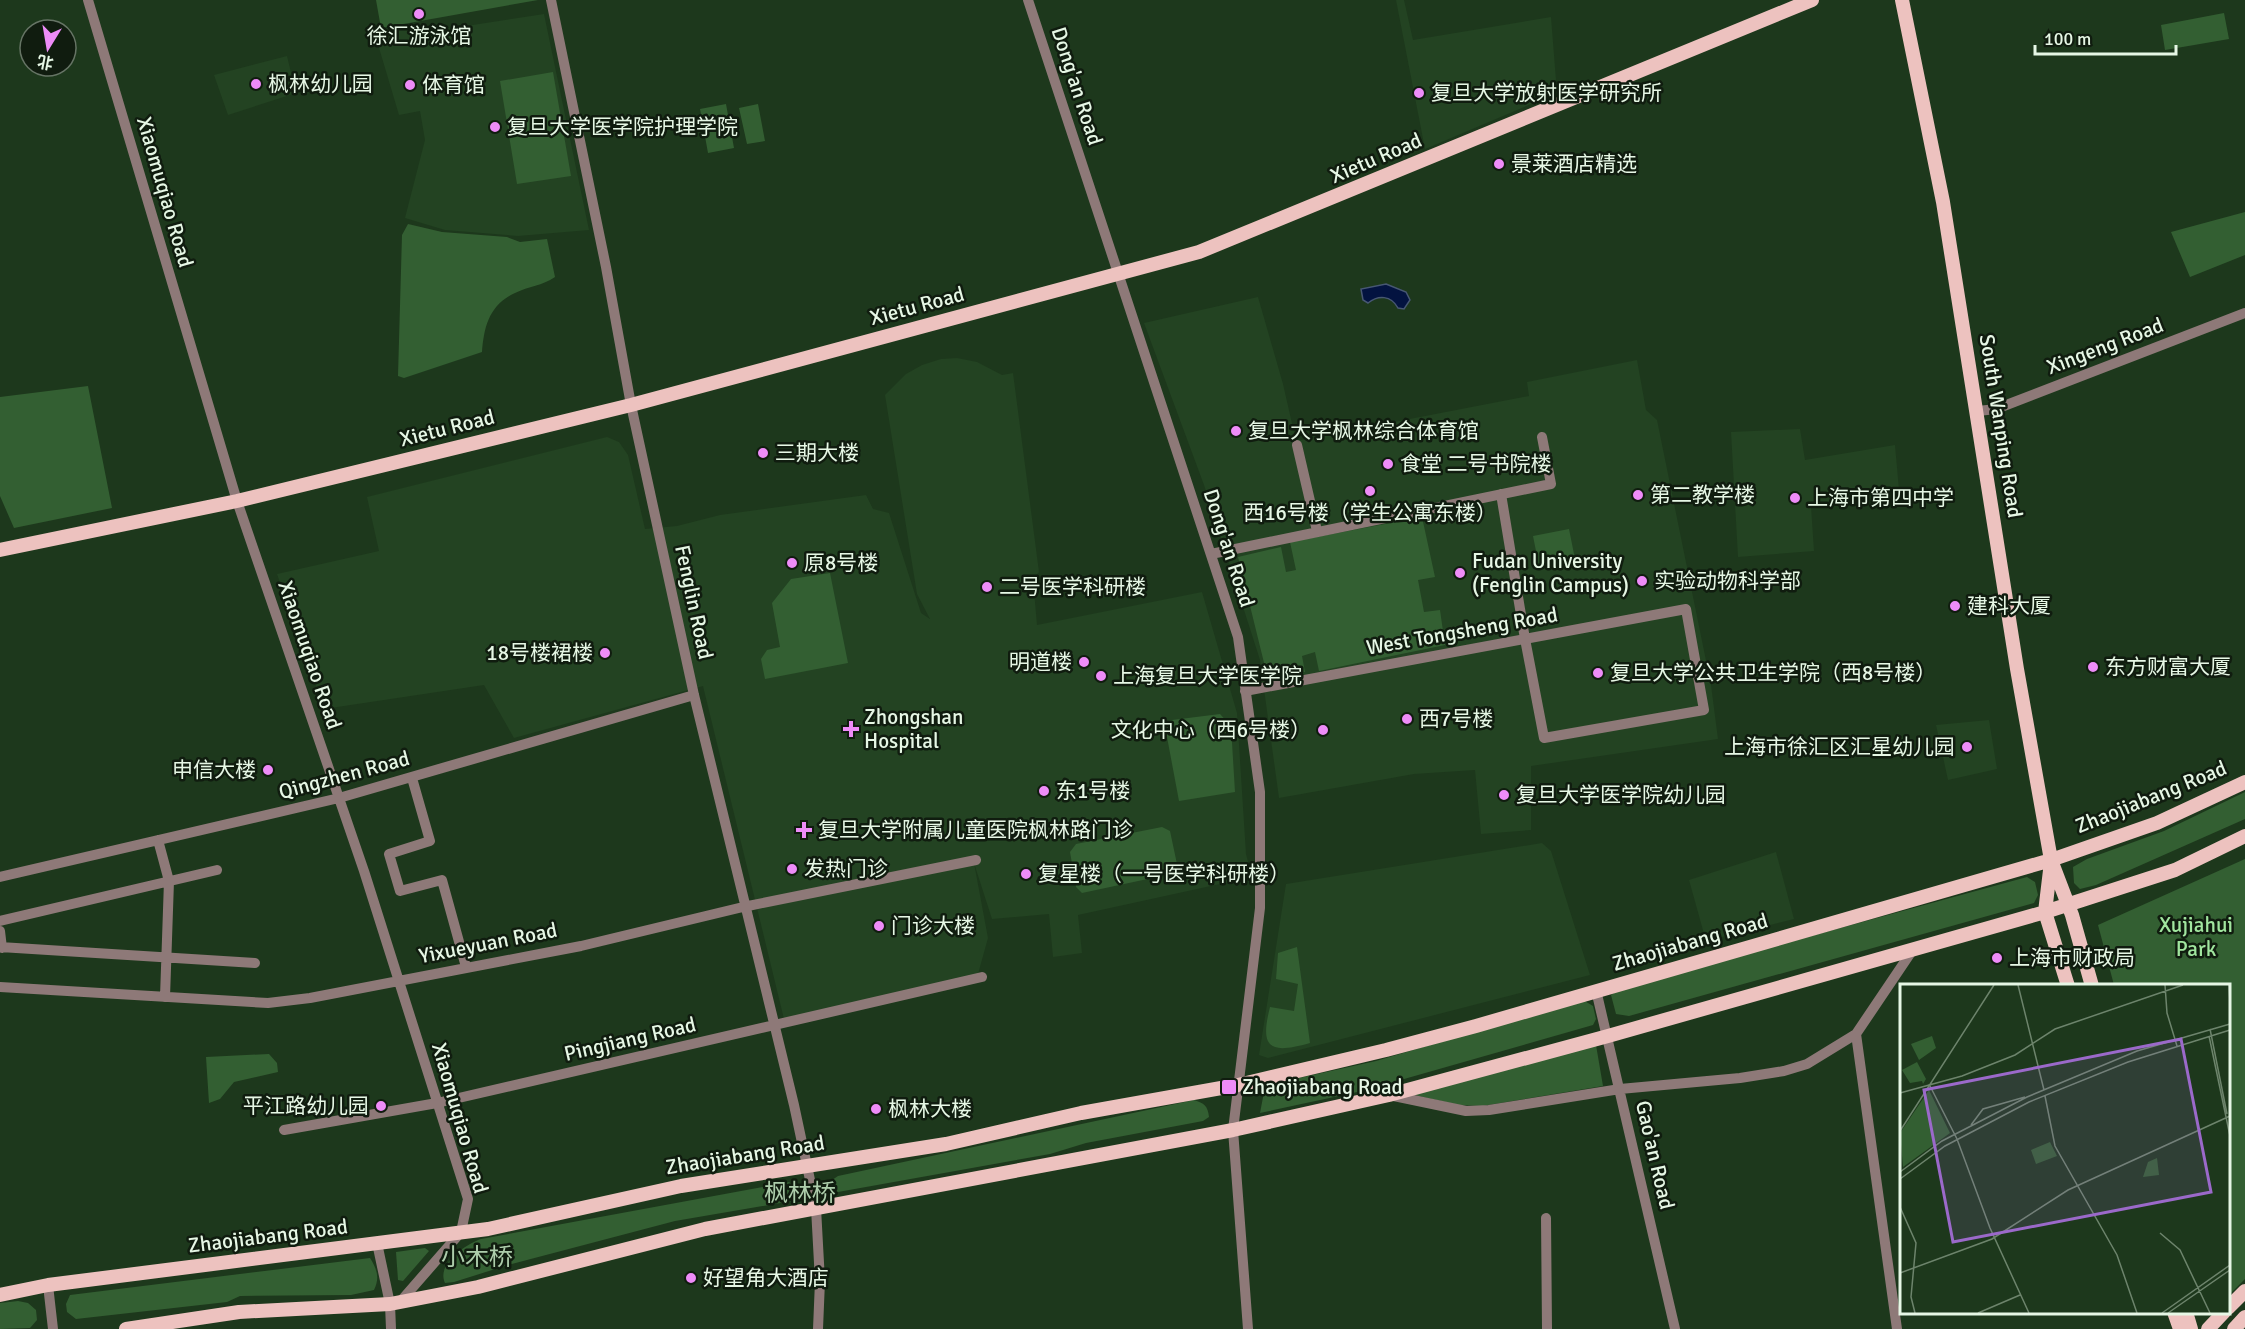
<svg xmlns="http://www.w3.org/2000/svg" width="2245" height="1329" viewBox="0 0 2245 1329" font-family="Signika,'Noto Sans SC',sans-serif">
<rect width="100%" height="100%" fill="#1d381c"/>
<!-- built -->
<path fill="#234322" d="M1396,0H1404L1413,40L1551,17L1557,93L1425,149Z
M544,14L589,230L518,236L445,230L405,218L425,140L420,111L399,115L374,31L406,26L408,35Z
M287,56L296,93L228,115L214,75Z
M1258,297L1283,384L1296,441L1529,396L1527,382L1637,360L1646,410L1657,420L1711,685L1718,739L1531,766V830L1481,834L1475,770L1414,774L1279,798L1260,660L1204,485L1144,323Z
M957,358L977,362L1002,375L1013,373L1039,572L1033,579L1037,625L1202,592L1237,713L1246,854L1252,877L1078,915L1082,953L1053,957L1049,914L992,919L974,863L988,938L978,974L784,1019L703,686L514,738L484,685L324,709L277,574L379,551L367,497L607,437L619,442L628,455L645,529L677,526L720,515L866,495L873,509L889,513L921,613L930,619L917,594L885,395L906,374L922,365L941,359Z
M1800,429L1805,460L1895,445L1899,490L1811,506L1814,551L1738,557L1731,432Z
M1989,720L1997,769L1948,780L1936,725Z
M1542,843L1551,851L1590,975L1268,1058L1259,1055L1286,884Z
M1776,852L1794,919L1706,941L1689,880Z"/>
<!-- green -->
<path fill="#335f32" d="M376,0H538L381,28Z
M2224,13L2229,39L2165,50L2161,25Z
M553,72L571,176L517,184L500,81Z
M726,104L734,148L708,153L700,109Z
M758,104L765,141L747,144L739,108Z
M2245,212V255L2190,277L2171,232Z
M408,224L442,232L507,237L520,242L547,239L555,277C542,286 529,286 515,293C489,305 484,327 482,352L404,378L398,376L402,235Z
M88,386L112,508L14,528L0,496V397Z
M1422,517L1435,577L1418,580L1424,612L1440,610L1445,645L1319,671L1315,652L1302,656L1305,672L1268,679L1238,557L1281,547L1286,572L1296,570L1290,542Z
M1569,529L1575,559L1539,566L1533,536Z
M830,573L848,663L765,679L761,659L767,650L780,647L772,603L791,579Z
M1220,714L1231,726L1235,792L1179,801L1164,721Z
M2245,792V819L2096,885L2080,889L2074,883L2073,867L2087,859L2164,831Z
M1162,827L1170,831L1177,864L1171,874L1082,893L1076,887L1070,852L1076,844Z
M2245,859V1279L2229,1295L2228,986L2114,985L2098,925Z
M2027,877L2035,882L2038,895L2034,903L1629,1016L1616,1014L1611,995L1621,988Z
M1297,947L1310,1043C1271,1054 1259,1050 1270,1007L1294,1011L1298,984L1276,979L1278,953Z
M1583,1000L1593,1006L1596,1019L1593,1025L1362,1091L1260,1113L1264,1092L1284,1089L1299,1078L1376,1061Z
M1596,1045L1603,1086L1482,1106L1459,1105L1410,1094Z
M269,1054L277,1063L278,1072L234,1082L220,1099L209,1103L206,1057Z
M1194,1100C1204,1103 1208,1106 1209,1117L1203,1121L1086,1143L1050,1154L838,1192L832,1188V1180L838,1176Z
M789,1182L794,1186L796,1195L792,1201L675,1221L508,1265L454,1282L445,1283C436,1264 466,1244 481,1239Z
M425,1248L429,1251L403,1281L398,1280L396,1252Z
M370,1258C377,1269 380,1278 374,1290L351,1295L240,1296L227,1302L76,1319L67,1312L66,1304L70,1295Z
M18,1301L28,1303L36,1310L37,1320L30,1328L0,1329V1303Z"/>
<!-- water -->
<path fill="#031340" stroke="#475772" stroke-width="1.5" d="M1386,284L1406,292L1410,300L1404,309L1398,308C1391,295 1378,295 1368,303L1363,300L1361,289Z"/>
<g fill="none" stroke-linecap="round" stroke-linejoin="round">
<!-- minor -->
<path stroke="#8e7978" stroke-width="10" d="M88,0L237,501L364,871L468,1199L461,1232L400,1302
M551,0L606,267L631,405L694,695L794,1105L816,1208L820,1281L818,1329
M1028,0L1238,637L1260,792V908L1233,1130L1248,1329
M1978,411L1996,409L2245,313
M1297,445L1317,531
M1211,554L1551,484L1542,437
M1245,691L1686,609L1704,710L1544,738L1525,639L1501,494
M412,778L430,841L389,854L400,891L442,880L466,967
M158,840L169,881L165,997
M0,877L339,798L694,695
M0,921L217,870
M0,931L2,948
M0,947L255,963
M0,987L268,1003L310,998L581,946L743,907L976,860
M1596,990L1675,1329
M1856,1034L1897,1329
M1389,1095L1466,1111L1489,1110L1620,1089L1740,1078L1784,1071L1807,1064L1856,1034L1914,948
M284,1130L437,1103L982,977
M1546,1218L1547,1329
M377,1243L390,1304L391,1329
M48,1285L53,1329"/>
<!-- major -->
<path stroke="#edc2bf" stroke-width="14" d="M1902,0L1943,202L2017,669L2051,860L2072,915L2092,986
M0,550L237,501L631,405L1199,252L1812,0
M2051,862L2045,912L2068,986
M0,1295L48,1285L488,1229L681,1186L946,1144L1081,1113L1238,1085L1386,1050L1476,1026L2051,860L2157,823L2245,782
M2228,1308L2245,1291
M2174,1312L2180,1329
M2186,1312L2191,1329
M126,1329L239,1312L390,1304L478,1287L705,1229L1233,1130L1389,1095L1608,1036L2045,912L2175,870L2245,836
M2208,1329L2224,1312
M2234,1329L2245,1317"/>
</g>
<!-- markers -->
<g fill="#ee8cf8" stroke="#101c0f" stroke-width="2">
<circle cx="419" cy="14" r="6"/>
<circle cx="256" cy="84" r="6"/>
<circle cx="410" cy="85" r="6"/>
<circle cx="1419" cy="93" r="6"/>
<circle cx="495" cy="127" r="6"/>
<circle cx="1499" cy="164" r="6"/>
<circle cx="1236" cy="431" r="6"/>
<circle cx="763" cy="453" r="6"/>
<circle cx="1388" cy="464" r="6"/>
<circle cx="1370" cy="491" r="6"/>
<circle cx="1638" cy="495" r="6"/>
<circle cx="1795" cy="498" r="6"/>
<circle cx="792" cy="563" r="6"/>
<circle cx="1460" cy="573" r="6"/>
<circle cx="1642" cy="581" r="6"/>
<circle cx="987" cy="587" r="6"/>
<circle cx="1955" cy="606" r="6"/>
<circle cx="605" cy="653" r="6"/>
<circle cx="1084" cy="662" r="6"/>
<circle cx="2093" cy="667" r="6"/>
<circle cx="1598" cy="673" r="6"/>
<circle cx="1101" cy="676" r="6"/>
<circle cx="1407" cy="719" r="6"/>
<path d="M848 720h6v6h6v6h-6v6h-6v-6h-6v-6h6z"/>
<circle cx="1323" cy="730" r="6"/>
<circle cx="1967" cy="747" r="6"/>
<circle cx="268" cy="770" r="6"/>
<circle cx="1044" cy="791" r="6"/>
<circle cx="1504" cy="795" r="6"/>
<path d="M801 821h6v6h6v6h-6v6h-6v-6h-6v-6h6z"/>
<circle cx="792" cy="869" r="6"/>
<circle cx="1026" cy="874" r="6"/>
<circle cx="879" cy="926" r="6"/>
<circle cx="1997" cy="958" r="6"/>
<rect x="1221" y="1079" width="16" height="16" rx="3"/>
<circle cx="381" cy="1106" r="6"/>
<circle cx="876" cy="1109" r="6"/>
<circle cx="691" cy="1278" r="6"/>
</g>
<g text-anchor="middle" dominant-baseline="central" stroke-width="5" stroke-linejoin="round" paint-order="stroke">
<!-- poi labels -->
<g font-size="21" fill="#e6f7e5" stroke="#101c0f" text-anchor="start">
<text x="419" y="36" text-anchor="middle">徐汇游泳馆</text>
<text x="268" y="84">枫林幼儿园</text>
<text x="422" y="85">体育馆</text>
<text x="1431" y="93">复旦大学放射医学研究所</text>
<text x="507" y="127">复旦大学医学院护理学院</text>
<text x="1511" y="164">景莱酒店精选</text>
<text x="1248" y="431">复旦大学枫林综合体育馆</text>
<text x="775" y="453">三期大楼</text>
<text x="1400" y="464">食堂 二号书院楼</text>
<text x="1650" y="495">第二教学楼</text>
<text x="1807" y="498">上海市第四中学</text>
<text x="1370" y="513" text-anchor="middle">西16号楼（学生公寓东楼）</text>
<text x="1472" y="561">Fudan University<tspan x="1472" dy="24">(Fenglin Campus)</tspan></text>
<text x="804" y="563">原8号楼</text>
<text x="1654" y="581">实验动物科学部</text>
<text x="999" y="587">二号医学科研楼</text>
<text x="1967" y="606">建科大厦</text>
<text x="593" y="653" text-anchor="end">18号楼裙楼</text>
<text x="1072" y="662" text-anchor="end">明道楼</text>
<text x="2105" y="667">东方财富大厦</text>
<text x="1610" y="673">复旦大学公共卫生学院（西8号楼）</text>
<text x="1113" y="676">上海复旦大学医学院</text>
<text x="864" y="717">Zhongshan<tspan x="864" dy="24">Hospital</tspan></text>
<text x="1419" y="719">西7号楼</text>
<text x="1311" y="730" text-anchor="end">文化中心（西6号楼）</text>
<text x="1955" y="747" text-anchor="end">上海市徐汇区汇星幼儿园</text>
<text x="256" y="770" text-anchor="end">申信大楼</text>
<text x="1056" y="791">东1号楼</text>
<text x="1516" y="795">复旦大学医学院幼儿园</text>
<text x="818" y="830">复旦大学附属儿童医院枫林路门诊</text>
<text x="804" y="869">发热门诊</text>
<text x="1038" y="874">复星楼（一号医学科研楼）</text>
<text x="891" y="926">门诊大楼</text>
<text x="2009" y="958">上海市财政局</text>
<text x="1242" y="1087">Zhaojiabang Road</text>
<text x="369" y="1106" text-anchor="end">平江路幼儿园</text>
<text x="888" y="1109">枫林大楼</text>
<text x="703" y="1278">好望角大酒店</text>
</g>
<!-- street labels -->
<g font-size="21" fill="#e6f7e5" stroke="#101c0f">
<text transform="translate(1077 86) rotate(72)">Dong'an Road</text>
<text transform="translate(1376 158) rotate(-23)">Xietu Road</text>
<text transform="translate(165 192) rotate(74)">Xiaomuqiao Road</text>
<text transform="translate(917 306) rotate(-15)">Xietu Road</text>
<text transform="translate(2105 346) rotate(-21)">Xingeng Road</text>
<text transform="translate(2001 426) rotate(81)">South Wanping Road</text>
<text transform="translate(447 428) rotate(-14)">Xietu Road</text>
<text transform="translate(1229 548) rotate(72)">Dong'an Road</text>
<text transform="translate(694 602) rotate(78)">Fenglin Road</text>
<text transform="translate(1462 631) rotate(-10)">West Tongsheng Road</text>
<text transform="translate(310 655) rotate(71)">Xiaomuqiao Road</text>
<text transform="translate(344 775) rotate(-15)">Qingzhen Road</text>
<text transform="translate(2151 797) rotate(-22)">Zhaojiabang Road</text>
<text transform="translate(1690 942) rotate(-16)">Zhaojiabang Road</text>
<text transform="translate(488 943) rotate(-11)">Yixueyuan Road</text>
<text transform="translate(630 1039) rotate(-13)">Pingjiang Road</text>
<text transform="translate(460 1118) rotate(74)">Xiaomuqiao Road</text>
<text transform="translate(745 1155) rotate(-9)">Zhaojiabang Road</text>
<text transform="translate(1655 1155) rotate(77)">Gao'an Road</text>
<text transform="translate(268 1236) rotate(-7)">Zhaojiabang Road</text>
</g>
<!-- park labels -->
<g font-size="21" fill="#a1e69f" stroke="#101c0f">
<text x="2196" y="925">Xujiahui<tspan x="2196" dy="24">Park</tspan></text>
</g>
<!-- quarter labels -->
<g font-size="24" fill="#adcdab" stroke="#101c0f">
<text x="800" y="1193">枫林桥</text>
<text x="477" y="1257">小木桥</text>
</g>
</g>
<!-- overview -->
<g transform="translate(1900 984)">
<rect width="330" height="330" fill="#1d381c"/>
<path d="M32,52L36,64L19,76L11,60ZM17,78L26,95L23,100L22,97L10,99L2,86ZM29,106L50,149L3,183L0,149ZM150,158L157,172L136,180L131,166ZM257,174L259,191L243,193L248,178Z" fill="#335f32"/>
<path fill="none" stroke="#6d846c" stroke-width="1.5" d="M118,1L144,106M265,1L267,29L277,62M329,1L330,19M310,45L327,130M309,52L330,152M29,100L57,155L90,244L129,329M0,109L62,92L115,71L155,45L283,1M145,112L155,162L217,271L237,329M71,141L83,125L125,113M0,147L94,1M0,188L42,157L127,113L237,67L330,40M0,195L45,162L129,118L228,78L330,46M0,223L16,259L11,313L15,329M260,249L280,266L310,329M0,289L92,255L168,206L330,132M78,329L120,311M262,329L330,281M268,329L330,286"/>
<path fill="#9b69ca" fill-opacity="0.15" stroke="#9b69ca" stroke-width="3" d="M281,55L311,208L53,258L24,106Z"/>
<rect width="330" height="330" fill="none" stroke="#e6f7e5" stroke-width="3"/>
</g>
<!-- north arrow -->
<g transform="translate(48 48) rotate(191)"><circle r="28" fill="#101c0f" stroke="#667465" stroke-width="1.5"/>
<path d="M0-4.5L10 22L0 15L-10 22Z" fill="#ee8cf8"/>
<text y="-9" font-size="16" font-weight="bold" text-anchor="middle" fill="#e6f7e5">北</text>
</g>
<!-- scale -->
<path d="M2035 45v9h141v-9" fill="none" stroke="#e6f7e5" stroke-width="3"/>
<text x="2044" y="45" font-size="18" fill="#e6f7e5" stroke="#101c0f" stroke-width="4.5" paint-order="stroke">100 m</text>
</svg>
